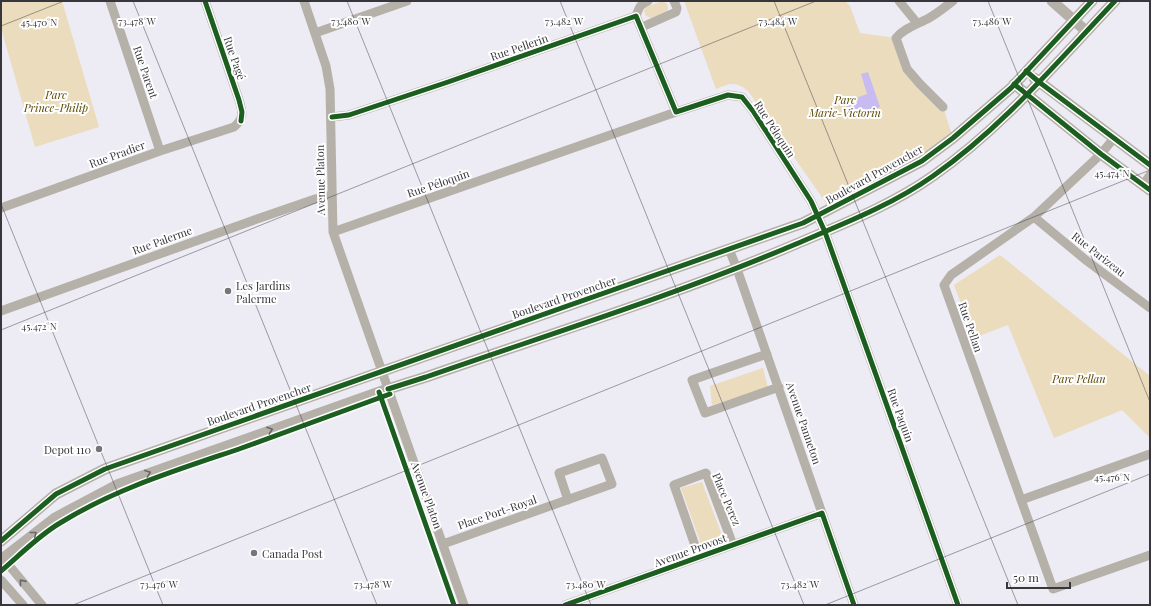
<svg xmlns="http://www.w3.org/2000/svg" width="1151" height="606" viewBox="0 0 1151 606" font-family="'Playfair Display',serif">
<rect width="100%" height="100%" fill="#edebf4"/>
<!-- green -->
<path fill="#eadcbc" d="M1,1H62L99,127L35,147L1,28Z
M684,1H845L850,6L860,33L896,38L907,69L943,107L953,138L828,206L748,91C736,81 730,83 716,89Z
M660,2C666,1 670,6 667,12L651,18L646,16L644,11L646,7Z
M1000,255L1150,376V438L1122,410L1054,438L1008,325L974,338L954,285Z
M763,368L768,388L712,405L710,386Z
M702,482L723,538L702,547L681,488Z"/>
<!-- water -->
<path fill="#c8bbf2" d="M868,72L880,107L851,117L845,102L867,94L861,74Z"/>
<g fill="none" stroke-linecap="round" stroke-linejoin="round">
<!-- minor -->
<path stroke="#b5b0a8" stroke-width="9" d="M110,1L160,151
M304,1L326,66L330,89L333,232L464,605
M899,1L917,23
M636,16C639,8 640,4 648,1
M642,27L676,12L677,8L674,1
M315,33L407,1
M943,107L920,84L907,69L896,38C904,28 918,24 929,18C938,13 945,7 953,1
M332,117L349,115L448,82L636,16L676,112
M1114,138L1101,154L1034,217L951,275L944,285L1053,589L1150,555
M1143,185L1150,175
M1,208L160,151L234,127C244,118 243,113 239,100L205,1
M1034,217L1087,261L1150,308
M333,232L676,112L728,95L742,97L753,111L811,201L825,232L958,605
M729,249L737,269L854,605
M1,311L257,219L315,199L331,195
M767,354L692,380L705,413L779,387
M1021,500L1150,454
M443,544L612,484L602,458L559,473L568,500
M699,557L674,485L706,473L733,545
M3,558L42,605
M1,580L23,605
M565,605L822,513"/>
<!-- tertiary -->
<path stroke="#b5b0a8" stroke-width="11" d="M1052,1L1086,31
M1034,78L1150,165
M1014,84L1101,154L1150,190
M1,541L56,494L105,469L803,223L922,161L953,138L1011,88L1092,1
M1,560L55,518L117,485L388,389L426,377C550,334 676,295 796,244C843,224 892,205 933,176C1002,128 1057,62 1115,1"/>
<defs>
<path id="cycleway" d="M205,1L239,100L242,112L241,121
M1026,71L1039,82L1150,165
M1014,84L1101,154L1150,190
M332,117L349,115L448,82L636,16L676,112L728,95L742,97L753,111L811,201L825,232L958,605
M388,389L426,377C550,334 676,295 796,244C843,224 892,205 933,176C1002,128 1057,62 1115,1
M379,392L454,605
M1,541L56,494L105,469L803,223L922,161L953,138L1011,88L1092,1
M1,571C20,555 38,536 60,523C115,489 177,470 239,449C289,431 340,412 390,394
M565,605L822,513L854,605"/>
</defs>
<!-- cycleway casing -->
<use href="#cycleway" stroke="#fff" stroke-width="8"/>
<!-- cycleway -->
<use href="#cycleway" stroke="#1b5e20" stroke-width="5"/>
</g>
<!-- one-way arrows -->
<defs><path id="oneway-chevron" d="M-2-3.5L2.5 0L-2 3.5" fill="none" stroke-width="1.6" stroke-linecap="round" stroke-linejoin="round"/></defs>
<g stroke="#696767">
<use href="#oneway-chevron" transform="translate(270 430) rotate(-19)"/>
<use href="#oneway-chevron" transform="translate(148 473) rotate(-20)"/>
<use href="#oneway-chevron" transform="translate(34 534) rotate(-38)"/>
<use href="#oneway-chevron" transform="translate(22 582) rotate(-129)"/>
</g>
<!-- ticks -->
<path fill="none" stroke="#37363c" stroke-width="1" stroke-opacity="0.45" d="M133,1L377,605M347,1L591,605M560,1L804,605M774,1L1018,605M988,1L1150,402M1,26L64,1M1,204L163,605M1,330L816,1M73,605L1150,170M825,605L1150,474"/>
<!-- markers -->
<g fill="#77757c" stroke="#fff" stroke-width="1.5">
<circle cx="228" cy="291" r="4"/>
<circle cx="99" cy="449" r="4"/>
<circle cx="254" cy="553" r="4"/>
</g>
<g text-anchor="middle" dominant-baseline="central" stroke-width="4" stroke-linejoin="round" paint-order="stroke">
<!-- street labels -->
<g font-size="11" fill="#37363c" stroke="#fff">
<text transform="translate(519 47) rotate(-19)">Rue Pellerin</text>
<text transform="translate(235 58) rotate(71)">Rue Pagé</text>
<text transform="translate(146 72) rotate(71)">Rue Parent</text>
<text transform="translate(775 129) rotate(57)">Rue Péloquin</text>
<text transform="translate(117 154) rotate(-20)">Rue Pradier</text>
<text transform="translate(874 174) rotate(-29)">Boulevard Provencher</text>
<text transform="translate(320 180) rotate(-91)">Avenue Platon</text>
<text transform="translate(438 183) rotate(-19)">Rue Péloquin</text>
<text transform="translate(162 240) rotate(-20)">Rue Palerme</text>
<text transform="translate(1099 254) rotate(38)">Rue Parizeau</text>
<text transform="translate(564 297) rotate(-19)">Boulevard Provencher</text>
<text transform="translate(971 327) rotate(71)">Rue Pellan</text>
<text transform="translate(259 404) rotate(-19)">Boulevard Provencher</text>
<text transform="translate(901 415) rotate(70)">Rue Paquin</text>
<text transform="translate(804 423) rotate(71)">Avenue Panneton</text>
<text transform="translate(427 495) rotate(70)">Avenue Platon</text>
<text transform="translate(727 499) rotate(67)">Place Perez</text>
<text transform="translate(497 512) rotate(-19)">Place Port-Royal</text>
<text transform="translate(690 550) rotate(-20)">Avenue Provost</text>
</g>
<!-- park labels -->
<g font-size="11" font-style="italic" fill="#5a4703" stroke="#fff">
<text x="56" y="94">Parc<tspan x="56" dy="13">Prince-Philip</tspan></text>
<text x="845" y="99">Parc<tspan x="845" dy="13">Marie-Victorin</tspan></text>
<text x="1079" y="378">Parc Pellan</text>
</g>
<!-- poi labels -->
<g font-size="11" fill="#37363c" stroke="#fff" text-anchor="start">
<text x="236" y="285">Les Jardins<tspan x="236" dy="13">Palerme</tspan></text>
<text x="91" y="449" text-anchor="end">Depot 110</text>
<text x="262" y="553">Canada Post</text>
</g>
</g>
<g font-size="10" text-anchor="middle" fill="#37363c" stroke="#fff" stroke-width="4" stroke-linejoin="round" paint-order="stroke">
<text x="351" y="25">73.480°W</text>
<text x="992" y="25">73.486°W</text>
<text x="137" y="25">73.478°W</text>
<text x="564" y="25">73.482°W</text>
<text x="778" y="25">73.484°W</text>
<text x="39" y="26">45.470°N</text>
<text x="1112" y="177">45.474°N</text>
<text x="39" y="330">45.472°N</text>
<text x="1112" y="481">45.476°N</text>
<text x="159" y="588">73.476°W</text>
<text x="373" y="588">73.478°W</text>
<text x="586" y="588">73.480°W</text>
<text x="800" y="588">73.482°W</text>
</g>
<!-- border -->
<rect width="1151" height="606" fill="none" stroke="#37363c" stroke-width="4"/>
<!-- scale -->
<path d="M1007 582v6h63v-6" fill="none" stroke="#37363c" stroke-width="2"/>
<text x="1013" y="582" font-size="12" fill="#37363c" stroke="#ffffff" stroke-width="3" paint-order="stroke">50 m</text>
</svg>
